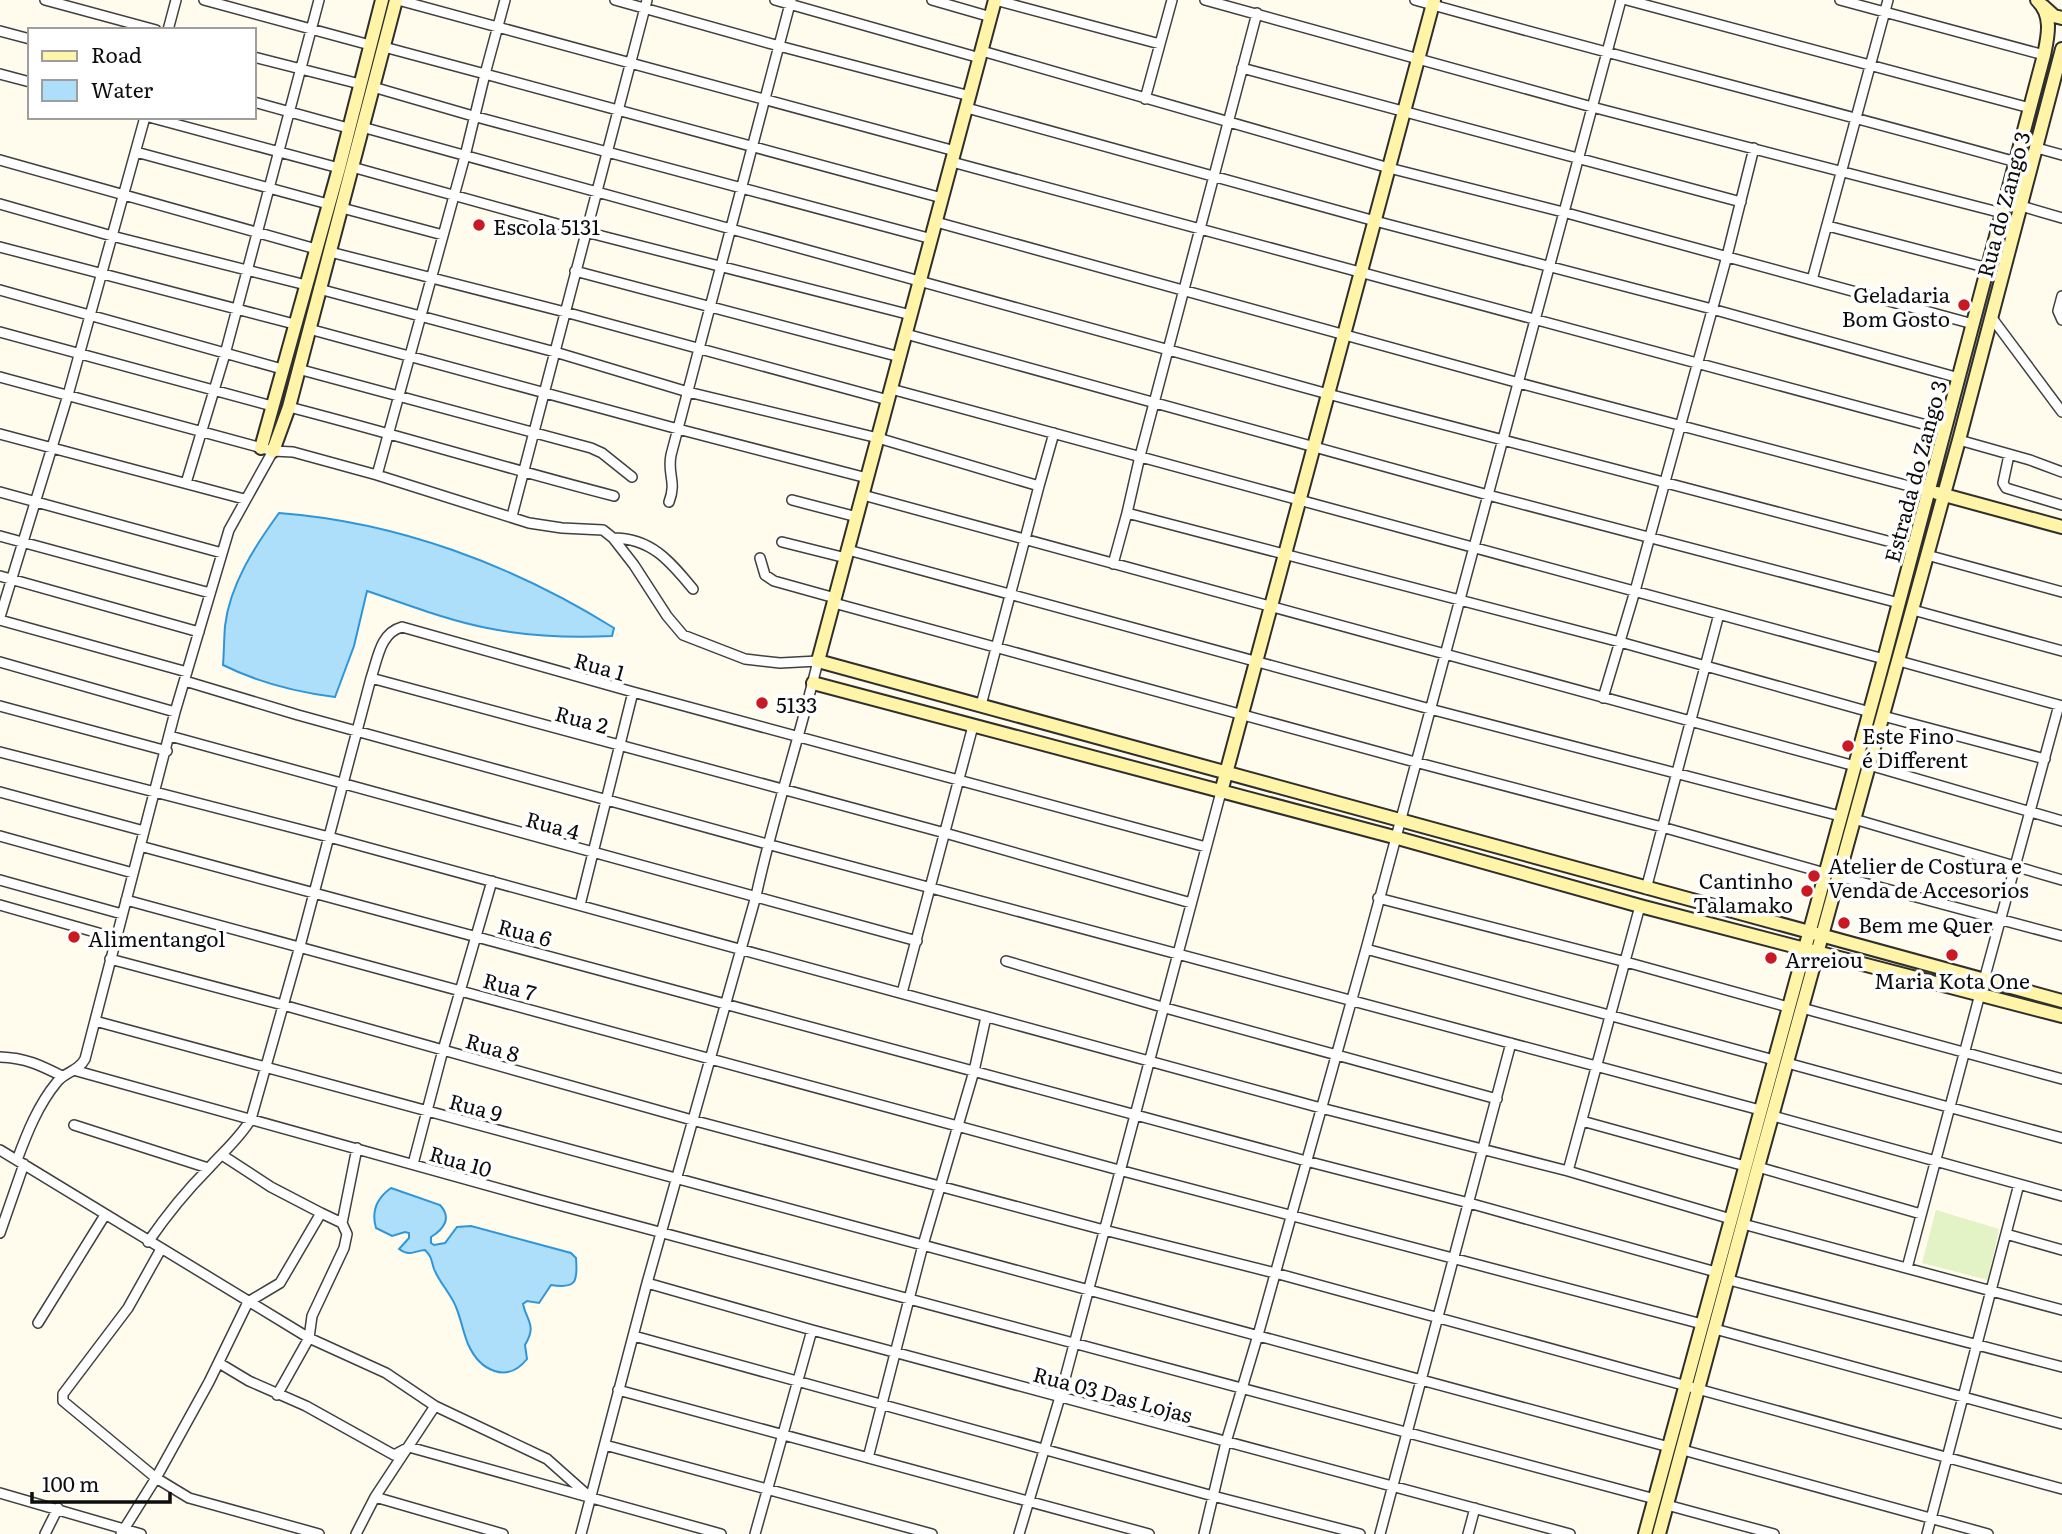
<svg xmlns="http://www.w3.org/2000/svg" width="2062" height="1534" viewBox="0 0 2062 1534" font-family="Literata,serif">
<rect width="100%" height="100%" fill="#fffbed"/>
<!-- pitch -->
<path fill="#e4f3c6" d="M1936,1210L1999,1229L1988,1280L1922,1263Z"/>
<!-- water -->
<path fill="#addffb" stroke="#2e96d8" stroke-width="2" d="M279,513C398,522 513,565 614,628L612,636C571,638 527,636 487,628C446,620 406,604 367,591L354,646L335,697C296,692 259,683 223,665C224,652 224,639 225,626C230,584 255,546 279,513Z
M391,1188L440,1205C452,1218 444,1229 431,1237V1243L434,1245L445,1243L457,1227L471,1226L571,1253L576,1258C578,1282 576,1289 551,1285L539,1303L527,1301L523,1304C527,1322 537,1325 525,1345L527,1359C507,1384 480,1371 468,1344C463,1332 461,1319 456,1307C451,1294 439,1282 434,1269C431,1260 432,1257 425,1250C413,1251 410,1257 399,1249L409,1238V1233L405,1232L392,1236L376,1228C371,1211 377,1198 391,1188Z"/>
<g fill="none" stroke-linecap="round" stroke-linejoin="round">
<defs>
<path id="street" d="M45,0L156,30
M204,0L370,45
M398,0L955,151
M505,0L485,74L942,198
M615,0L779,46L970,96
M775,0L980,58
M932,0L991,17
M995,0L1160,44
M1205,0L1592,107L2002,213
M1415,0C1615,56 1816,106 2016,162
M1627,0L2030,108
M1840,0L2044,55
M168,30L176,0
M0,31L30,39
M982,51L1389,168L1563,212L1973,324
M254,57L360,84
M1242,68L1741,202
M0,74L30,82
M373,87L473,116L932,239
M1145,99L1172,0
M254,102L348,128
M967,108L1375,221L1712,309L1959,378
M149,117L339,168
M362,127L1328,394L1914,548
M2037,148L2062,155
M136,152L328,204
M0,160L316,249
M952,162L1945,430
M352,167L586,232L911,315
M0,204L112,236L306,285
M2021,206L2062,218
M342,208L443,235
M936,222L1519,383L1928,491
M1828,226L1988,268
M0,247L294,324
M330,252L565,312L888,400
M575,271L900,357
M1812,280L1888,0
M319,289L555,352L688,392L878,438L1039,486L981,705
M0,290L282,369
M2062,296L2058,311L2062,320
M1992,318L2062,412
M309,329L678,429L867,478
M0,332L272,406
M906,334L1488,495L1899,603
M298,369L591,448L602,453L632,477
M0,377L273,451L293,452L377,475L529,523L562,528L603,530L613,538L634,565L667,616L683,635L745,659L780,663L818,661C799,740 773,817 756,896L647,1283L581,1534
M891,389L1884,659
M289,407C398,435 505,468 614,496
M0,434L244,499
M1959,440L2030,460L2062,472
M2009,455L2003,483L2006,488L2062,505
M377,475L465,156L485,74L384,47
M186,483L225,354L319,0
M1039,486L1054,433
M0,492L222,553
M863,495L1855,766
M792,500L857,517
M669,502C677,481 667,475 671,455L791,0
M1127,513L1140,456L1257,13
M512,516L647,0
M0,536L210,593
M613,538C651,538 670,561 693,589
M782,542L846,558
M848,550L1430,709L1840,816
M1927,555L2062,592
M760,558L765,575L774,581L835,598
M1113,564L1127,513L1620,642L1870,712
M0,576L199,632
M834,603L1415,762L1662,827L1825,873
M1913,610L2062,651
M0,617L68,395L145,117
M0,620L187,672
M1899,661L2062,706
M0,662L175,712
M371,678L945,833L1191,903
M185,681L298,715L767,844L1760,1110
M1603,698L1635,591L1727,256L1754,148
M0,706L167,751
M1883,716L2045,759
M170,736L917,941
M0,752L329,837L1321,1108L1568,1171L1731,1219
M1869,765L2062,821
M0,792L144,831
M1854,819L2062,880
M0,836L133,873
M140,846L1306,1161L1469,1203L1716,1272
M1838,876L2062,936
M0,880L122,914
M1646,889L1719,614
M1378,898L1626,962L1788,1007
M126,900L1119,1170L1702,1324
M0,905L116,938
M580,905L633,692
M1366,949L1774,1060
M110,959L283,1005L692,1120L1104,1230L1275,1273L2062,1489
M1006,961L1162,1007L1497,1099
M1984,980L2059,705
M902,993L973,726
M1802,1008L2062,1079
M95,1021L1669,1447
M0,1057C26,1058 40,1065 62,1076
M1787,1063L2062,1138
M77,1071L540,1200L1655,1499
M1773,1116L2062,1196
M1582,1121L1745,1166
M74,1125L208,1168
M0,1150L309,1338L386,1373L435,1406L547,1459L592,1499
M222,1155L271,1187L321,1213
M17,1160C27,1133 38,1105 57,1082C66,1071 78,1072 85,1059L175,712L229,530L273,451
M413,1164L443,1050L492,881
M1758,1167L1921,1214
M1568,1171L1640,906
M1743,1224L2062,1310
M0,1233L24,1164
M2006,1234L2062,1250
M148,1242C166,1216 186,1191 208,1169C223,1152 240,1138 251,1119L300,946L371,678C378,658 380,633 402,627L633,692L1206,847
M161,1249L128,1308L69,1386L63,1394V1401L156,1478L189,1498L319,1534
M1907,1268L1980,994
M1729,1280L2062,1367
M647,1283L812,1330L1570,1534
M38,1323L105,1215
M1715,1329L2062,1424
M634,1336L1213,1496L1360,1534
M219,1363L249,1381L306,1406L394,1455L409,1447L721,1534
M618,1390L1149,1534
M277,1395L309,1338L312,1316L344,1248L347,1234L342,1223L357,1148
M605,1445L932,1534
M1683,1450L1988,1534
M868,1458L923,1245L974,1071L986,1017
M0,1493L141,1534
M375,1497L503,1534
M1667,1505L1774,1534
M45,1534L58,1508
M121,1534L156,1478L209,1382L248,1302L280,1283L321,1213L342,1223
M356,1534L375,1497L435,1406
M755,1534L812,1330
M1019,1534L1060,1397L1221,792
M1204,1534L1226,1442L1258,1335L1366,949L1621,0
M1380,1534L1511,1043
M1468,1534L1475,1508
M1927,1534L2019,1184"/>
<path id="secondary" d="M995,0L818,661L2062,1001
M2043,6L2054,16L2062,18
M261,448L339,168L382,0
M273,451L289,407L396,0
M1937,493L2062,527
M813,683L1394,837L1640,906L2062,1016
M1221,792L1434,0
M1645,1534L1884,659L2044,55C2048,36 2053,15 2037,0
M1659,1534L1758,1167L1959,440L2062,49"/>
</defs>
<!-- street casing -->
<use href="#street" stroke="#404040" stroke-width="12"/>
<!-- secondary casing -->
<use href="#secondary" stroke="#2f2f2f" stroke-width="16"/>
<!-- street -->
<use href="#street" stroke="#fff" stroke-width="9"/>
<!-- secondary -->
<use href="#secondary" stroke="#fff4a8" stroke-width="12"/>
</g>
<!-- markers -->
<g fill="#c91a24" stroke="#fff" stroke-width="2.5">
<circle cx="479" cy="225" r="7"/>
<circle cx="1964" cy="305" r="7"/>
<circle cx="762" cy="703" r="7"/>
<circle cx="1848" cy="746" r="7"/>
<circle cx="1814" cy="876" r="7"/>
<circle cx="1807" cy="891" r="7"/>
<circle cx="1844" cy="923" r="7"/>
<circle cx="74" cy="937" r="7"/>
<circle cx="1952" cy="955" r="7"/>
<circle cx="1771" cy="958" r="7"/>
</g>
<g text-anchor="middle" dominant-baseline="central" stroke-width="7" stroke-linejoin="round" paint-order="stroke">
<!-- street labels -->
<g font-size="21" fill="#0d0d0d" stroke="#fff">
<text transform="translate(2002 204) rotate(-75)">Rua do Zango 3</text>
<text transform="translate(1914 471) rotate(-75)">Estrada do Zango 3</text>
<text transform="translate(600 665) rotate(16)">Rua 1</text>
<text transform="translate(582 718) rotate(15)">Rua 2</text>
<text transform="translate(553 824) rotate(15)">Rua 4</text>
<text transform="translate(525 931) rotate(15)">Rua 6</text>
<text transform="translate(510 985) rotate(15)">Rua 7</text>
<text transform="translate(493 1046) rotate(16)">Rua 8</text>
<text transform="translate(476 1106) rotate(15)">Rua 9</text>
<text transform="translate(461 1160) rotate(16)">Rua 10</text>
<text transform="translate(1113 1393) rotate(15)">Rua 03 Das Lojas</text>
</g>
<!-- poi labels -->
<g font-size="21" fill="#0d0d0d" stroke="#fff" text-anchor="start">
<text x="493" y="225">Escola 5131</text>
<text x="1950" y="293" text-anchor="end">Geladaria<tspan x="1950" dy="24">Bom Gosto</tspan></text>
<text x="776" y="703">5133</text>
<text x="1862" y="734">Este Fino<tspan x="1862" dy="24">é Different</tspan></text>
<text x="1828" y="864">Atelier de Costura e<tspan x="1828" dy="24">Venda de Accesorios</tspan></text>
<text x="1793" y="879" text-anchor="end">Cantinho<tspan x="1793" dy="24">Talamako</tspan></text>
<text x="1858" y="923">Bem me Quer</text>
<text x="88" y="937">Alimentangol</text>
<text x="1785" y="958">Arreiou</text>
<text x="1952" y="979" text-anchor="middle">Maria Kota One</text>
</g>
</g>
<!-- legend -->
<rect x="28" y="28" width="228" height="91" fill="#ffffff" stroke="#9e9e9e" stroke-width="2"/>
<rect x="42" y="51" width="35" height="10" fill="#fff4a8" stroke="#9e9e9e" stroke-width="2"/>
<text x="91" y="63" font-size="21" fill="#0d0d0d">Road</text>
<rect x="42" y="80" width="35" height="21" fill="#addffb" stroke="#9e9e9e" stroke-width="2"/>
<text x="91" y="98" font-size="21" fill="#0d0d0d">Water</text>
<!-- scale -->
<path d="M32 1492v10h138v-10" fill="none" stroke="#0d0d0d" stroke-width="3.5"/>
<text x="42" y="1492" font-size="21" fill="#0d0d0d" stroke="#ffffff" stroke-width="5" paint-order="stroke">100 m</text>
</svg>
